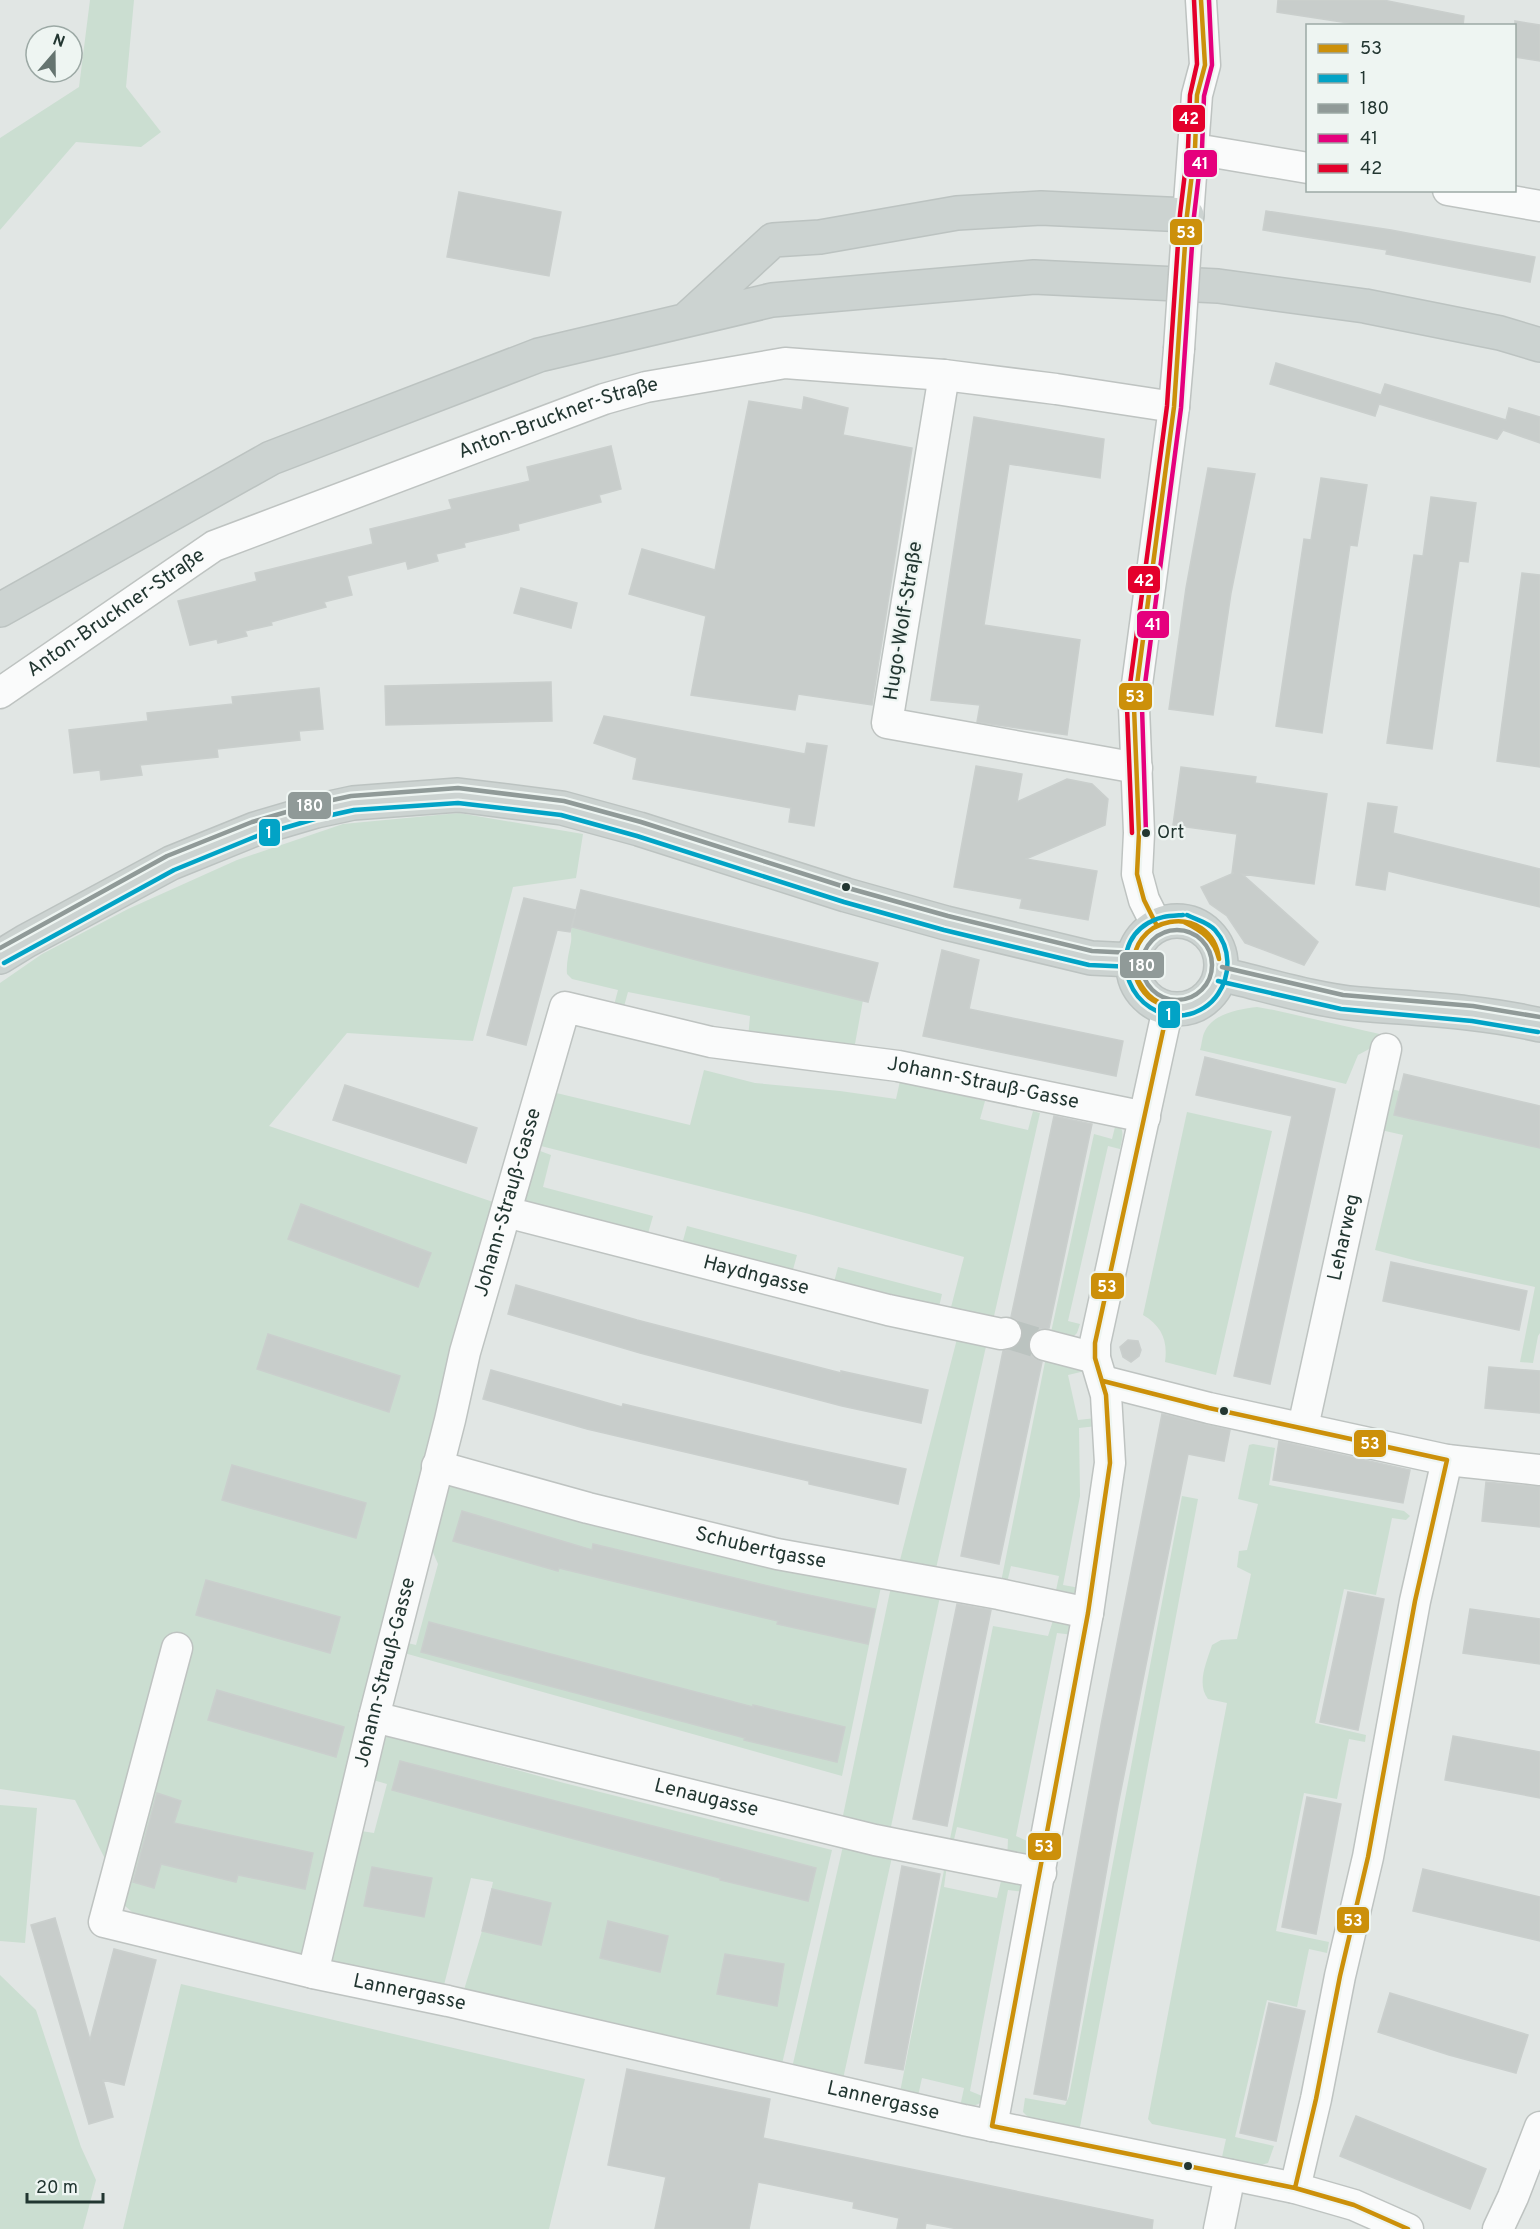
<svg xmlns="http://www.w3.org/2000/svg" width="1540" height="2229" viewBox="0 0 1540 2229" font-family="Overpass,sans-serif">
<rect width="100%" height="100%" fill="#e1e6e4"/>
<!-- green -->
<path fill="#cbded1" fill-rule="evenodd" d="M90,0H134L126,87L161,132L141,147L76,142L0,230V138L79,87Z
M459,813L583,834L576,878L513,887L473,1041L347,1033L269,1126L499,1204L307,1955L144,1918L133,1913L124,1905V1896L75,1800L0,1789V983L42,954L128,909L237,860L343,824ZM217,1690L344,1727L336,1757L208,1720ZM252,1840L313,1853L305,1889L245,1876Z
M572,927L704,962L863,1000L855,1044L847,1049L748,1039L750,1016L628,992L623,1010L613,1009L618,990L572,979L567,974C566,963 569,953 571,942C572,936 570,933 572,927Z
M1257,1007L1274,1010L1384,1035L1371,1048L1358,1055L1346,1084L1200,1050C1202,1044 1202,1036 1205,1031C1214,1013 1240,1009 1257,1007Z
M704,1070L755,1083L840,1091L896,1099L900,1081L985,1101L980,1119L1028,1130L1033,1111L1040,1113L992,1325L949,1315L964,1257L809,1214L533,1144L548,1091L690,1125Z
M1391,1089L1400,1091L1394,1114L1540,1148V1333L1538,1336L1533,1363L1520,1362L1535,1287L1425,1263L1375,1250L1403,1135L1372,1128Z
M1187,1112L1272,1131L1216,1375L1165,1362C1168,1341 1162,1326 1143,1315Z
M1116,1123C1126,1129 1122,1139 1120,1149L1108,1146L1068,1321L1080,1324L1077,1333L1073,1337H1050L1094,1134L1112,1139Z
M532,1148L551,1155L543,1187L653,1216L647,1237L524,1203Z
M687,1226L797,1255L791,1277L681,1248Z
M838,1267L942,1294L938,1311L833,1286Z
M958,1335L987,1342L935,1573L899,1564Z
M1047,1352L1085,1371L1068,1375L1078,1420L1096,1418L1097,1426L1079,1428L1080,1496L1063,1585L1080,1588L1076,1598L1054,1600L1059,1576L1011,1566L1006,1587H1000Z
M1253,1444L1275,1448L1269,1485L1404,1511L1410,1516L1406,1520L1392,1518L1376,1595L1344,1589L1315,1723L1366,1735L1365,1742L1349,1739L1337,1799L1304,1793L1276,1931L1329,1942L1327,1953L1309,1949L1297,2007L1267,2000L1235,2137L1274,2146L1268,2163L1261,2165L1222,2157L1226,2139L1152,2124L1148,2119L1227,1703L1208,1699C1196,1684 1207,1661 1212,1645L1221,1640L1237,1639L1251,1574L1237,1567L1239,1551L1247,1550L1258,1504L1238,1499L1249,1445Z
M446,1479L882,1582L842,1776L397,1651L399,1641L416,1645L438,1564L425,1534Z
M1182,1496L1198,1499L1080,2127L1075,2128L1029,2118L1023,2112L1025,2098L1065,2105L1069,2096Z
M892,1582L941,1592L889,1836L841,1825Z
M1055,1614L1071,1624L1074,1635L1057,1633L1016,1836L1034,1844L1033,1854L1007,1862L1008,1839L957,1827L952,1848L948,1849L993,1626L1048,1636Z
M386,1734L564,1783L832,1850L782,2064L463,1993L482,1931L493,1882L471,1878L443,1989L329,1962L355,1830L374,1833L387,1784L366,1778L374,1744Z
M0,1805L37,1808L25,1943L0,1941Z
M843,1846L892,1857L843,2079L792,2068Z
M945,1865H947L944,1887L997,1898L1001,1881L1006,1878L1021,1883L1026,1888L1025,1892L1008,1890L970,2091L987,2098C978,2106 972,2107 960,2107L964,2088L922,2078L918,2096L900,2092Z
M0,1975L36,2010L81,2147L96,2180L83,2229H0Z
M181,1984L585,2079L549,2229H123Z"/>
<!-- building -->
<path fill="#c8cdcb" stroke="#cacfcd" stroke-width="1.5" d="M1278,0H1383L1464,16L1463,26H1368L1277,12Z
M1515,21L1540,25V61L1515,57Z
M459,192L561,212L549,276L447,257Z
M1266,211L1391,230L1535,257L1530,282L1386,254L1387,250L1263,230Z
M1276,363L1381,395L1385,384L1506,420L1509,408L1540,417V443L1503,430L1497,439L1379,404L1375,416L1270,384Z
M804,397L848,408L843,435L912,448L872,705L798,694L795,710L691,695L706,616L629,594L642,549L715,570L749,401L802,410Z
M974,417L1104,439L1100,478L1009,464L984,625L1080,640L1067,735L977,722L980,705L931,700Z
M611,446L621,489L599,495L601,502L518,524L519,530L464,543L465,547L436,554L438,561L408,569L406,561L347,576L352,595L324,602L326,607L271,622L272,625L245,631L247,636L218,643L217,639L190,645L178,601L257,581L255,573L373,544L370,529L452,509L449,500L530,481L527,467Z
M1208,468L1255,474L1231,593L1213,715L1169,709L1186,588Z
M1321,478L1367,485L1357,546L1350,545L1322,733L1276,726L1304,539L1311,540Z
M1431,497L1476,503L1468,562L1459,561L1432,749L1387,743L1414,555L1423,556Z
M1522,573L1540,575V767L1497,761Z
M521,588L577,603L571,628L514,613Z
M551,682L552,721L386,725L385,686Z
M319,688L323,729L299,731L300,740L217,749L218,757L140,765L142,775L101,780L100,770L74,773L69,730L148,721L147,713L233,704L232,697Z
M604,716L805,754L807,743L827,746L814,826L789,822L791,808L633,779L637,758L594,743Z
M976,766L1022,774L1017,802L1067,779L1092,784L1108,799L1105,825L1026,859L1097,871L1088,920L1020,908L1022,899L954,887Z
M1181,767L1256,777L1255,783L1327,794L1314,884L1242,874L1318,942L1304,965L1245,943L1227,916L1210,904L1201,887L1234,873H1232L1237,834L1173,825Z
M1368,803L1397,807L1393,833L1540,869V907L1388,871L1385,890L1356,885Z
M581,890L878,963L868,1002L704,962L572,927Z
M524,898L576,910L570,932L557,930L526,1045L487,1035Z
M942,950L979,960L969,1009L1123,1041L1116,1076L923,1036Z
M1205,1057L1335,1089L1270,1384L1234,1376L1292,1116L1196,1095Z
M1404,1074L1540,1106V1148L1394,1115Z
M345,1085L477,1128L466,1163L333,1120Z
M1054,1116L1092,1124L1049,1328L1040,1329L1033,1333L1028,1341L1029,1350L1033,1357L1042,1362L999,1564L961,1556L1003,1351L1017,1346L1022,1338L1023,1329L1019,1322L1011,1317Z
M301,1204L431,1253L418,1287L288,1239Z
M1391,1262L1527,1291L1519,1330L1383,1301Z
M516,1285L637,1320L841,1373V1371L928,1390L921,1423L842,1406L640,1353L508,1314Z
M268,1334L400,1376L389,1412L257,1369Z
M1128,1340L1138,1341L1141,1350L1139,1356L1131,1362L1123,1357L1120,1347Z
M1489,1367L1540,1371V1413L1485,1408Z
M491,1370L622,1407L623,1404L787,1443L906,1469L898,1504L809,1484V1481L587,1429L483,1399Z
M1162,1414L1230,1430L1224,1461L1188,1454L1118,1805L1066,2100L1034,2094L1101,1725Z
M1279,1441L1410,1470L1403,1503L1273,1480Z
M232,1465L366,1503L356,1538L222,1500Z
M1486,1482L1540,1487V1527L1482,1521Z
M462,1511L592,1550L593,1544L785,1590L875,1609L868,1644L777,1624L778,1621L559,1568L558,1571L453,1541Z
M206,1580L340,1617L330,1653L196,1615Z
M1348,1592L1384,1599L1358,1730L1320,1722Z
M957,1604L991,1610L947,1826L913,1819Z
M1470,1609L1540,1619V1664L1463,1653Z
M429,1622L753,1707V1705L845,1727L837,1762L744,1740L745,1738L421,1652Z
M217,1690L344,1727L336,1757L208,1720Z
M1453,1736L1540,1752V1798L1445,1780Z
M400,1761L816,1868L808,1901L720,1880V1878L392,1790Z
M157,1793L181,1801L174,1823L313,1853L305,1889L238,1875L236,1882L161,1864L154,1888L133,1882Z
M1307,1797L1341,1804L1316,1934L1282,1927Z
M902,1866L940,1874L903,2070L865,2063Z
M372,1867L432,1878L424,1917L364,1906Z
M1423,1869L1540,1897V1941L1413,1911Z
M492,1889L551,1903L541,1945L482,1931Z
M55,1918L90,2040L114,1949L156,1960L124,2085L103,2080L113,2117L89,2124L31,1925Z
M608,1921L668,1936L660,1972L600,1958Z
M725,1954L784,1964L777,2006L717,1994Z
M1390,1993L1528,2035L1516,2073L1449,2055L1378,2032Z
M1269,2003L1305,2011L1276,2141L1240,2133Z
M627,2069L770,2099L763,2138L1153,2220L1152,2229H958L926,2223L925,2229H897L899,2218L853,2208L854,2202L758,2182L749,2229H655L666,2177L608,2165Z
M1356,2116L1486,2169L1470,2209L1340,2156Z"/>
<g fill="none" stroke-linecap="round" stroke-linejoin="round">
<!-- minor-tunnel -->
<path stroke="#bbc3c0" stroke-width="30" stroke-dasharray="30 15" stroke-linecap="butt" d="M1006,1333L1045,1345"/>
<defs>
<g id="minor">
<path d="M1195,149L1308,168"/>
<path d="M1448,190L1540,206"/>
<path d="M1187,230L1197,95L1205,65L1201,0"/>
<path d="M944,375L887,723L1137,768"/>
<path id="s1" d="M0,693L214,546L604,399L646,387L785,363L944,375L1056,389L1174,407"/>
<path d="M1157,926L1144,900L1137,874L1139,833L1134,707L1174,407L1179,349"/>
<path id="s2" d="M506,1212L888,1310L1001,1334L1006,1333"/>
<path d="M1045,1345L1095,1358"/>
<path d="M1103,1381L1209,1408L1447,1460L1540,1470"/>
<path id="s3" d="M1303,1427L1386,1049"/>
<path id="s4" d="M437,1466L588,1508L777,1554L999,1594L1088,1613"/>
<path id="s5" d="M177,1648L104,1922L313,1973L448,2001L964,2120L1295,2188L1354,2205L1408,2229"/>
<path id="s6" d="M374,1717L875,1840L1041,1873"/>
<path id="s7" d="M313,1973L374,1717L450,1420L465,1352L565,1007L711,1042L898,1066L1145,1117"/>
<path d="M992,2126L1088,1613L1110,1463L1106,1395L1095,1358V1343L1168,1008"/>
<path d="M1295,2188L1316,2099L1340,1976L1368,1857L1415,1601L1447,1460"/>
<path d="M1219,2229L1230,2175"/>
<path d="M1498,2229L1513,2197L1540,2127"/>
</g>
<path id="major" d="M688,318L773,240L820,237L957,213L1041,208L1187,215
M0,610L271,458L539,355L772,300L1034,277L1218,286L1365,306L1500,333L1540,345
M1133 965a44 44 0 1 1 88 0a44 44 0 1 1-88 0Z
M0,957L26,941L171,863L255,829L316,811L353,803L458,795L562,808L639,829L846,895L946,923L1091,958L1133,960
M1220,974C1264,984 1314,1000 1359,1004C1419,1009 1481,1011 1540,1025"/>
</defs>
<!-- minor casing -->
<use href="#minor" stroke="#bec3c1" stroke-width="33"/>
<!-- major casing -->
<use href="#major" stroke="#bcc3c1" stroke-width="36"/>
<!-- minor -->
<use href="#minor" stroke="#fafbfb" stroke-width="30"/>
<!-- major -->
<use href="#major" stroke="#ccd3d1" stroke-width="33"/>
<defs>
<path id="minor-bridge" d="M1179,349L1187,230"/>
</defs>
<!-- minor-bridge casing -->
<use href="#minor-bridge" stroke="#bec3c1" stroke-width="33" stroke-linecap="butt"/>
<!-- minor-bridge -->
<use href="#minor-bridge" stroke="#fafbfb" stroke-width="30"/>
<defs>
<path id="bus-1" d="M1184,922C1202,931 1214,939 1219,959
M1157,926L1144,900L1137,874L1139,833L1134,707L1174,407L1187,215L1195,149L1197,95L1205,65L1201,0
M1135,975C1144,991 1151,1002 1170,1006
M1135,975C1141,993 1151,1004 1170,1006
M1135,975C1123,914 1212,900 1219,959
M1103,1381L1209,1408L1447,1460L1415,1601L1368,1857L1340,1976L1316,2099L1295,2188
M992,2126L1088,1613L1110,1463L1106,1395L1095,1358V1343L1168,1008
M992,2126L1295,2188L1354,2205L1408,2229"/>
<path id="bus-2" d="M1183,915C1170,916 1159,916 1148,923C1103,950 1131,1022 1185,1015C1198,1013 1211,1005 1218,994C1231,974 1231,948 1215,930C1208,922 1197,920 1187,915
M4,963L174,870L257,836L318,818L354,810L458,803L561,815L637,836L844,902L944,930L1089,965L1133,967
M1218,981L1341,1009L1472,1021L1538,1032"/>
<path id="bus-3" d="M1142 965a35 35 0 1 1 70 0a35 35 0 1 1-70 0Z
M0,948L167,856L252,822L314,804L351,796L458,788L564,801L641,822L848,888L948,916L1092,951L1133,953
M1222,967L1343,995L1473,1006L1540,1017"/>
<path id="bus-4" d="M1146,833L1142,707L1181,408L1194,216L1202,149L1204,96L1212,65L1209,0"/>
<path id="bus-5" d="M1132,833L1127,707L1167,406L1180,214L1188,148L1190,95L1197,64L1194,0"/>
</defs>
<!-- bus-1 casing -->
<use href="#bus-1" stroke="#eef5f2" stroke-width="9"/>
<!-- bus-2 casing -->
<use href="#bus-2" stroke="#eef5f2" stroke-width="9"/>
<!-- bus-3 casing -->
<use href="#bus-3" stroke="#eef5f2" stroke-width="9"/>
<!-- bus-4 casing -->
<use href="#bus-4" stroke="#eef5f2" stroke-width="9"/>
<!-- bus-5 casing -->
<use href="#bus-5" stroke="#eef5f2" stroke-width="9"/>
<!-- bus-1 -->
<use href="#bus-1" stroke="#cc900a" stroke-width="4.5"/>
<!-- bus-2 -->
<use href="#bus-2" stroke="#02a3c6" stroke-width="4.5"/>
<!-- bus-3 -->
<use href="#bus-3" stroke="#909a98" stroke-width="4.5"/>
<!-- bus-4 -->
<use href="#bus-4" stroke="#e5007d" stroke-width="4.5"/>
<!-- bus-5 -->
<use href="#bus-5" stroke="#e4002b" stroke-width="4.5"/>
</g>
<!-- markers -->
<g fill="#223631" stroke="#eef5f2" stroke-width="2">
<circle cx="1146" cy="833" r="5"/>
<circle cx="846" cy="887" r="5"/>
<circle cx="1224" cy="1411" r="5"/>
<circle cx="1188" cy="2166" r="5"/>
</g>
<g text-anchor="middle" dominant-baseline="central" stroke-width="4.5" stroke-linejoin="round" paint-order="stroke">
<!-- bus labels -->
<g font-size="18" fill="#223631" stroke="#eef5f2" text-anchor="start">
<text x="1157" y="833">Ort</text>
</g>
<!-- street labels -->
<g font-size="20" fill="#223631" stroke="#eef5f2">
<text stroke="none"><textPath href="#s1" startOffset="627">Anton-Bruckner-Straße</textPath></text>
<text stroke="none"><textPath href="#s1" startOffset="141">Anton-Bruckner-Straße</textPath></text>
<text transform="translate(904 621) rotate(-81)">Hugo-Wolf-Straße</text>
<text stroke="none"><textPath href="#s7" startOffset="1424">Johann-Strauß-Gasse</textPath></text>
<text stroke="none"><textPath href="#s7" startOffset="795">Johann-Strauß-Gasse</textPath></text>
<text stroke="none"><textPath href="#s3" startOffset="194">Leharweg</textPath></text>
<text stroke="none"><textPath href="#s2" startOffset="258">Haydngasse</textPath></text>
<text stroke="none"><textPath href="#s4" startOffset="334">Schubertgasse</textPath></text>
<text stroke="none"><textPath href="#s7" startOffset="309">Johann-Strauß-Gasse</textPath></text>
<text stroke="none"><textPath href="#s6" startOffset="342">Lenaugasse</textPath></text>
<text stroke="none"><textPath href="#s5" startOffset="597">Lannergasse</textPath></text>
<text stroke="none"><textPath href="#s5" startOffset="1083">Lannergasse</textPath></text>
</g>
</g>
<g stroke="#eef5f2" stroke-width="2">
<rect x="1172" y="104" width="34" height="29" rx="6" fill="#e4002b"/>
<rect x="1183" y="149" width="35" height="29" rx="6" fill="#e5007d"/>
<rect x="1169" y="218" width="34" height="28" rx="6" fill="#cc900a"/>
<rect x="1127" y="565" width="34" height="29" rx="6" fill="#e4002b"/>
<rect x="1136" y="610" width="34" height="29" rx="6" fill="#e5007d"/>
<rect x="1118" y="682" width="35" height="29" rx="6" fill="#cc900a"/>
<rect x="287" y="791" width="45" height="29" rx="6" fill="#909a98"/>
<rect x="258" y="818" width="23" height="29" rx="6" fill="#02a3c6"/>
<rect x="1119" y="951" width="46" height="28" rx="6" fill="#909a98"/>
<rect x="1157" y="1000" width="24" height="29" rx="6" fill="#02a3c6"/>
<rect x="1090" y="1272" width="35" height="28" rx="6" fill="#cc900a"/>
<rect x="1353" y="1429" width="34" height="29" rx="6" fill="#cc900a"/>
<rect x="1027" y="1832" width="35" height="29" rx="6" fill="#cc900a"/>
<rect x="1336" y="1906" width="34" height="28" rx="6" fill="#cc900a"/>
</g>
<g font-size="16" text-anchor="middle" font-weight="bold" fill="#fff">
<text x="1189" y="124">42</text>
<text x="1200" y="169">41</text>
<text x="1186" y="238">53</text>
<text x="1144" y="586">42</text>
<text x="1153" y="630">41</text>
<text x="1135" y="702">53</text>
<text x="310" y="811">180</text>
<text x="269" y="838">1</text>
<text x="1142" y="971">180</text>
<text x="1169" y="1020">1</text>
<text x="1107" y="1292">53</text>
<text x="1370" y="1449">53</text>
<text x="1044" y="1852">53</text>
<text x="1353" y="1926">53</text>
</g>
<!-- legend -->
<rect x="1306" y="24" width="210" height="168" fill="#eef5f2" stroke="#9ca9a5" stroke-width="1.5"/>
<rect x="1318" y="44" width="30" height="9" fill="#cc900a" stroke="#9ca9a5" stroke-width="1.5"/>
<text x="1360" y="54" font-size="18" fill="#223631">53</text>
<rect x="1318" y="74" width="30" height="9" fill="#02a3c6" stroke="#9ca9a5" stroke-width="1.5"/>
<text x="1360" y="84" font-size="18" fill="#223631">1</text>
<rect x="1318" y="104" width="30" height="9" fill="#909a98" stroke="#9ca9a5" stroke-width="1.5"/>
<text x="1360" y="114" font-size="18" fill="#223631">180</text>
<rect x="1318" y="134" width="30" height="9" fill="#e5007d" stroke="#9ca9a5" stroke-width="1.5"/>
<text x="1360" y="144" font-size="18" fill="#223631">41</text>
<rect x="1318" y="164" width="30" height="9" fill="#e4002b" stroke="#9ca9a5" stroke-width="1.5"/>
<text x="1360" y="174" font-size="18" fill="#223631">42</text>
<!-- north arrow -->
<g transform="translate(54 54) rotate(20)"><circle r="28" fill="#eef5f2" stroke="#9ca9a5" stroke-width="1.5"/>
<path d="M0-4.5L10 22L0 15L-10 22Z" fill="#657470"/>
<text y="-9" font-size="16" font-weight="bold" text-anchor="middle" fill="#223631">N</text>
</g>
<!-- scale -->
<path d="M27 2193v9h76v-9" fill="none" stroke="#223631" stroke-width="3"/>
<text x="36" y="2193" font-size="18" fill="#223631" stroke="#eef5f2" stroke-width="4.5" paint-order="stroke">20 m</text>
</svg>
